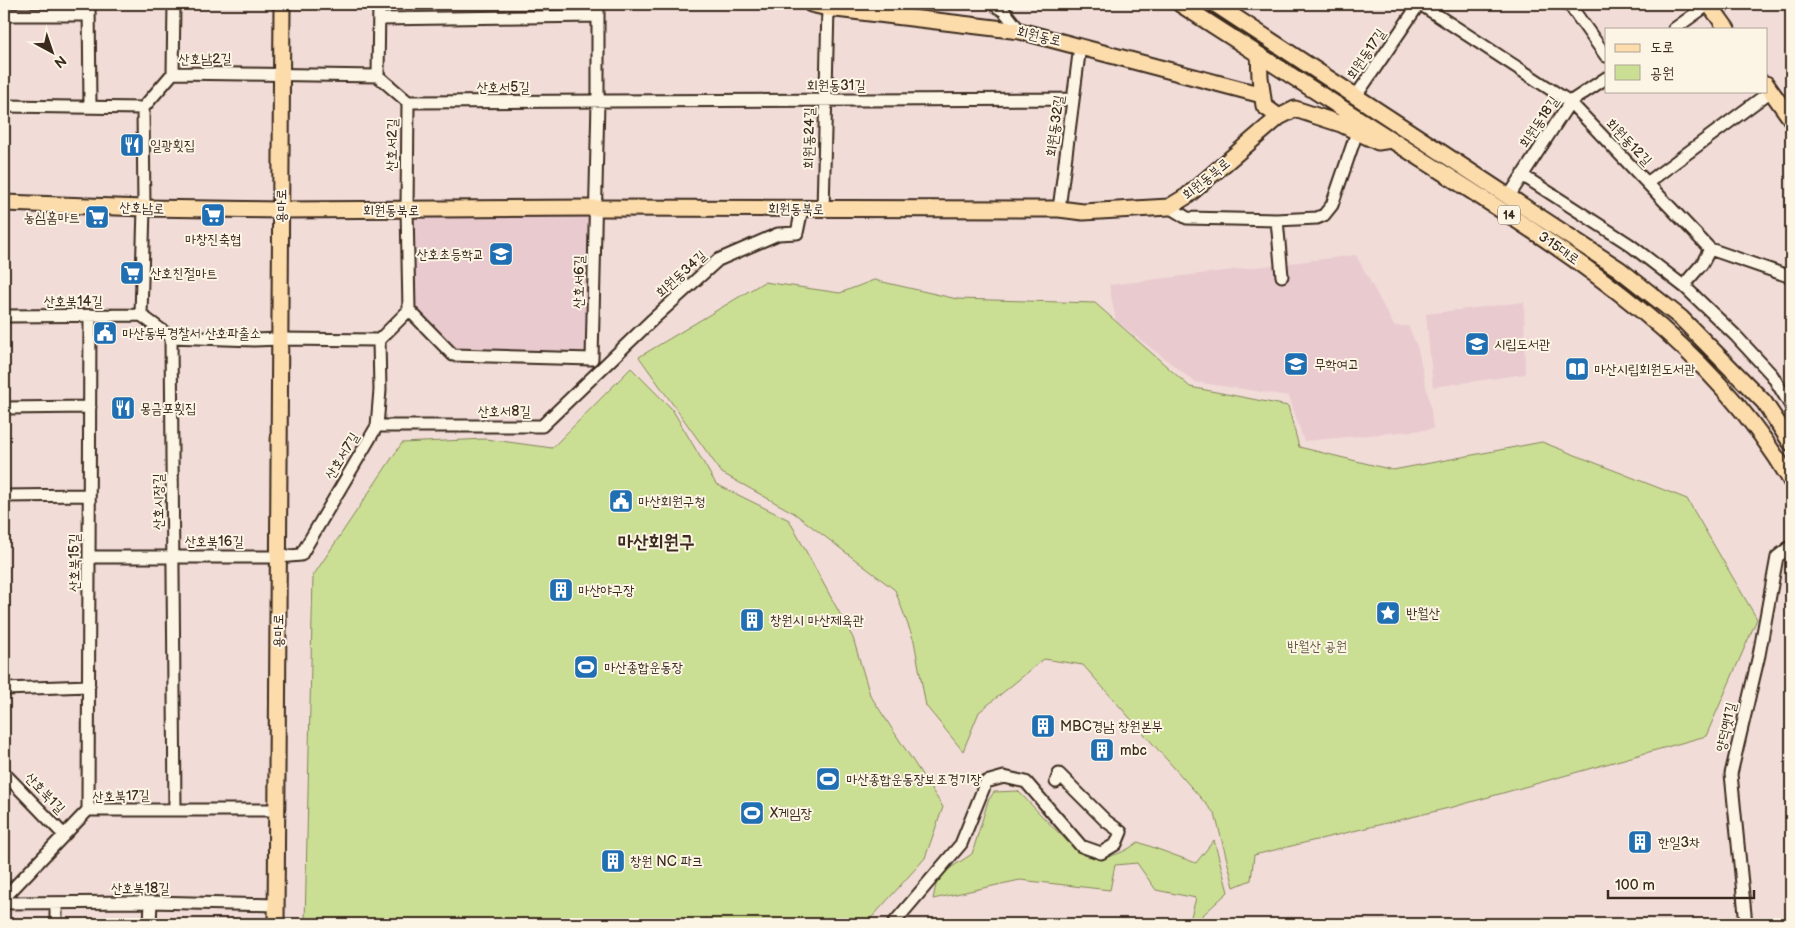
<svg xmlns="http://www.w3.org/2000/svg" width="1795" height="928" viewBox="0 0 1795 928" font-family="'Balsamiq Sans','Poor Story',sans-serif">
<rect width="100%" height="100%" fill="#f1dcd8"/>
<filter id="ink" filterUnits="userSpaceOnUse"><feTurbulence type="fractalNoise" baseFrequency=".02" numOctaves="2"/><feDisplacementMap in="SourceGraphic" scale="10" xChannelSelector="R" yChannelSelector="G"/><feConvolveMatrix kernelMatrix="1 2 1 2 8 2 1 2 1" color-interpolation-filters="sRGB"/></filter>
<g filter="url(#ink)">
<!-- built -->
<path fill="#e9cacf" d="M412,213L590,215L588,351H454L414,307Z
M1356,255L1394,326H1408L1417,346L1430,404L1433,429L1304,441L1289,396L1195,382L1116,321L1109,285Z
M1524,302L1525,374L1433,387L1426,314Z"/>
<!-- green -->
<path fill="#cbdf94" stroke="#838459" d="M874,280L957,299L1095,303L1190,387L1288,406L1299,447L1393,470L1542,442L1687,499L1757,619L1706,736L1453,807L1254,855L1251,880L1234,887L1215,814L1083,665L1044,659L979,712L963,751L926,706L914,641L895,590L794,513L722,473L639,357L764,282L840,293Z
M631,368L672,409L716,484L789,520L853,638L870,695L943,807L925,858L866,924H305L313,576L402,443L486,439L552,448Z
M1018,791C1028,801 1076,853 1084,855C1104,861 1123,854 1138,842L1196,863L1214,840L1228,892L1193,924H1189L1196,898L1156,890L1137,863L1115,865L1110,890L1020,880L933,899L938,876L972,854L988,801L994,792Z"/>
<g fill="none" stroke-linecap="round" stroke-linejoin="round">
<defs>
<path id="minor" d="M89,4L90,106
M993,4L1004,11L1020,31
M1420,4L1570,102L1710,249L1791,277
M1569,4L1606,56
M4,15H89
M379,19L598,16
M1674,29L1709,4
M173,73L174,4
M1356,96L1419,4
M408,102L1073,99
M4,106L143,108
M1522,175L1629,244L1686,288
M1647,183L1771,91
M1509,196L1570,102L1606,78
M1169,207L1187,218L1277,220L1317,218L1324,215L1332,205L1357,132
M1059,209L1080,46
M823,210L828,8
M1277,220L1282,276
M1710,249L1702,264L1688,280L1686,288L1735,335L1772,375L1791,406
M409,310L453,355L592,359L598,101V4
M4,316L141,315
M171,337L254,340L280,339L379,340L409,310L407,209L408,102L378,76L379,4
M171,337L141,315L144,208L143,108L173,73L378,76
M171,337L175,810
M4,408L90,407
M377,426H542L652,320L718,260L778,234L797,233L802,209
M4,496L89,495
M89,557H278L301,555L377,426L380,390L379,340
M4,689L89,686
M4,773L64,835
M88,810L90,315
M4,898L88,810H276
M4,903L151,902L276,905
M56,924V903
M150,924L151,902
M893,924L961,844L986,782L1004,777L1026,782L1081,846L1101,853L1116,844L1121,832L1106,821L1059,774L1056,782
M1746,924L1731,774L1759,655L1777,557L1791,546"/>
<path id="major" d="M811,4L828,8L1020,31L1262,95
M1180,4C1264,58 1347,112 1431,165C1567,252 1708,338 1791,481
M1215,4L1619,269L1681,318L1764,402L1791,443
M1709,4L1727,29
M1259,55L1260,77L1264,106L1279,117
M1766,84L1791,119
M4,203L144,208L281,210L596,208L1059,209L1083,212L1169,207L1187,196L1279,117L1295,109L1341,124L1378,142L1391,140
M276,924L282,4"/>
</defs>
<!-- minor casing -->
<use href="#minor" stroke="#3b2a1e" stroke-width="15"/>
<!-- major casing -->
<use href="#major" stroke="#3b2a1e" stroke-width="19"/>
<!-- minor -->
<use href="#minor" stroke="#fcf5e5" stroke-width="11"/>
<!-- major -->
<use href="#major" stroke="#fddcac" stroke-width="15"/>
</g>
</g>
<!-- icons -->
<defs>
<symbol id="restaurant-square" viewBox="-11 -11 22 22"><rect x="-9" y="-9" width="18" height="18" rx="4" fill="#1f6fb2" stroke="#fcf5e5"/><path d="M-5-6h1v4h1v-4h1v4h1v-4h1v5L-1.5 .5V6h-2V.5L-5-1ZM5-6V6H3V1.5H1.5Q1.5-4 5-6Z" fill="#fff"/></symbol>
<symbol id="supermarket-square" viewBox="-11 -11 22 22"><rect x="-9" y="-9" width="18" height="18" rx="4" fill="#1f6fb2" stroke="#fcf5e5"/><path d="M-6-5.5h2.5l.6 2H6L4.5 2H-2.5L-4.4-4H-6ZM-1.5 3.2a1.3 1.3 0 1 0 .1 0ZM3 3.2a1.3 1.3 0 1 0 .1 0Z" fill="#fff"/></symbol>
<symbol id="school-square" viewBox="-11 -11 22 22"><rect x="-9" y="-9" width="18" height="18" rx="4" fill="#1f6fb2" stroke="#fcf5e5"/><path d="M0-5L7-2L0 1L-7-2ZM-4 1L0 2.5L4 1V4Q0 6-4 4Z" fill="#fff"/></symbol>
<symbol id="civic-square" viewBox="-11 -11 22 22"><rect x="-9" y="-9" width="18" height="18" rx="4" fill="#1f6fb2" stroke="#fcf5e5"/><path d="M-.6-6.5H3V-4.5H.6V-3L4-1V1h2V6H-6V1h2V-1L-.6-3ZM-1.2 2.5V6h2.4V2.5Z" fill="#fff"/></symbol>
<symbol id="library-square" viewBox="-11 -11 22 22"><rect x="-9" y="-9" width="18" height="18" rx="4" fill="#1f6fb2" stroke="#fcf5e5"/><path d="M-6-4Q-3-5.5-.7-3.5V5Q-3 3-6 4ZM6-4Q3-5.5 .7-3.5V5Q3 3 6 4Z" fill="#fff"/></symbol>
<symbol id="building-square" viewBox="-11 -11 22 22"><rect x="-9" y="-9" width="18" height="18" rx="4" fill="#1f6fb2" stroke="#fcf5e5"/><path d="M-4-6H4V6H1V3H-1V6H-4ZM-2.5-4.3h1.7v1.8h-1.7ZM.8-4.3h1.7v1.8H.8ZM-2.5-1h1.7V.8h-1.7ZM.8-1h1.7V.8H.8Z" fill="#fff"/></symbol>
<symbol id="sight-square" viewBox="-11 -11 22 22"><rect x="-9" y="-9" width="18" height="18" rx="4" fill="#1f6fb2" stroke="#fcf5e5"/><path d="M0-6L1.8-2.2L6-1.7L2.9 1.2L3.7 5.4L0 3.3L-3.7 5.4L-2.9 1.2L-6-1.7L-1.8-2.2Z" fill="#fff"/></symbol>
<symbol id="stadium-square" viewBox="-11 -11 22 22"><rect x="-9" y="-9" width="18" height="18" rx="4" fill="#1f6fb2" stroke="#fcf5e5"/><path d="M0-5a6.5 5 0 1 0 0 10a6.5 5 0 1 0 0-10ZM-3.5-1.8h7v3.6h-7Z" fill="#fff"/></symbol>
</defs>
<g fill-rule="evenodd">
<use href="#restaurant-square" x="118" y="131" width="28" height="28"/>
<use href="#supermarket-square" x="199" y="201" width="28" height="28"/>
<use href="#supermarket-square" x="83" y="203" width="28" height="28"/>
<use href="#school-square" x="487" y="240" width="28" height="28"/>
<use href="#supermarket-square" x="118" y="259" width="28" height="28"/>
<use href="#civic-square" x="91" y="319" width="28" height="28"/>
<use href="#school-square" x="1463" y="330" width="28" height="28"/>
<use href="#school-square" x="1282" y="350" width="28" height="28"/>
<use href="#library-square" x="1563" y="355" width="28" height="28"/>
<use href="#restaurant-square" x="109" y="394" width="28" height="28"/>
<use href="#civic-square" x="607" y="487" width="28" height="28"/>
<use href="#building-square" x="547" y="576" width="28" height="28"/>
<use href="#sight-square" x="1374" y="599" width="28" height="28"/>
<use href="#building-square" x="738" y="606" width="28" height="28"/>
<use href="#stadium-square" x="572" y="653" width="28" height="28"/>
<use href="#building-square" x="1029" y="712" width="28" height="28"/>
<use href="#building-square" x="1088" y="736" width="28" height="28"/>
<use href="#stadium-square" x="814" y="765" width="28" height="28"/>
<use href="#stadium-square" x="738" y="799" width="28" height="28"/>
<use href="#building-square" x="1626" y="828" width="28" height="28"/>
<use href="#building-square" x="599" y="847" width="28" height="28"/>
</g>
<g text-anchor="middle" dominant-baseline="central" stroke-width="4" stroke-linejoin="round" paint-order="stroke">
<!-- shield labels -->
<rect fill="#fcf5e5" stroke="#75675a" stroke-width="1" x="1498" y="205.5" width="22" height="19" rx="4"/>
<g font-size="12" font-weight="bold" fill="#3b2a1e">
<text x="1509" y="215">14</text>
</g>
<!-- street labels -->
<g font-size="14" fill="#3b2a1e" stroke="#fcf5e5">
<text transform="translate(1039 36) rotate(13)">회원동로</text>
<text transform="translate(1366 54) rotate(-56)">회원동17길</text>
<text transform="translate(205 59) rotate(-1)">산호남2길</text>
<text x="836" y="85">회원동31길</text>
<text x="503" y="87">산호서5길</text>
<text transform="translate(1539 122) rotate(-56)">회원동18길</text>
<text transform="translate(1055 126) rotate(-82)">회원동32길</text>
<text transform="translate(809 138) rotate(-89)">회원동24길</text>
<text transform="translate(1629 142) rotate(46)">회원동12길</text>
<text transform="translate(392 145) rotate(-89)">산호서2길</text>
<text transform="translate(1206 179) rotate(-39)">회원동북로</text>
<text transform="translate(281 206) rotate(-90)">용마로</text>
<text transform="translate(142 208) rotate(2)">산호남로</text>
<text transform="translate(796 209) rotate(1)">회원동북로</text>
<text x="391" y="210">회원동북로</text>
<text transform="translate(1559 248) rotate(35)">3·15대로</text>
<text transform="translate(681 274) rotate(-42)">회원동34길</text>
<text transform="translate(579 282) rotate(-89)">산호서6길</text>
<text x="73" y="301">산호북14길</text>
<text x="504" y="411">산호서8길</text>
<text transform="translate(342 456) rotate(-59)">산호서7길</text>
<text transform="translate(158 502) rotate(-90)">산호시장길</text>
<text x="214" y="541">산호북16길</text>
<text transform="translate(74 563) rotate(-90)">산호북15길</text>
<text transform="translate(278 631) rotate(-90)">용마로</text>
<text transform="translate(1726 727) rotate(-77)">양덕옛1길</text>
<text transform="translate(45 793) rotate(46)">산호북1길</text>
<text transform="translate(121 796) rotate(-2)">산호북17길</text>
<text x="140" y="888">산호북18길</text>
</g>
<!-- poi labels -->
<g font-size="14" fill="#3b2a1e" stroke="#fcf5e5" text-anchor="start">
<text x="150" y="145">일광횟집</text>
<text x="80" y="217" text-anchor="end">농심홈마트</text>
<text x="213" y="239" text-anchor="middle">마창진축협</text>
<text x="484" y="254" text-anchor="end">산호초등학교</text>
<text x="150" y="273">산호친절마트</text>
<text x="122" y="333">마산동부경찰서 산호파출소</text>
<text x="1494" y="344">시립도서관</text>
<text x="1314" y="364">무학여고</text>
<text x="1594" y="369">마산시립회원도서관</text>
<text x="140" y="408">몽금포횟집</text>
<text x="638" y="501">마산회원구청</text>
<text x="578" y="590">마산야구장</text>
<text x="1406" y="613">반월산</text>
<text x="770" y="620">창원시 마산제육관</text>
<text x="604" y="667">마산종합운동장</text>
<text x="1060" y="726">MBC경남 창원본부</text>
<text x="1120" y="750">mbc</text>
<text x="846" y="779">마산종합운동장보조경기장</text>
<text x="770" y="813">X게임장</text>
<text x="1658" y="842">한일3차</text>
<text x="630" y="861">창원 NC 파크</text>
</g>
<!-- park labels -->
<g font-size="14" fill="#5f573c" stroke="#fcf5e5">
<text x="1317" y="646">반월산 공원</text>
</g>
<!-- district labels -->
<g font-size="19" font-weight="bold" fill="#3b2a1e" stroke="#fcf5e5">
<text x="656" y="542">마산회원구</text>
</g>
</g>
<!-- margin -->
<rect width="1795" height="928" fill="none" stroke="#fcf5e5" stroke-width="20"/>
<rect x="10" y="10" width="1775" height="908" fill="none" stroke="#3b2a1e" stroke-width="2" filter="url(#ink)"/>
<!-- legend -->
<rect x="1605" y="28" width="162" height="65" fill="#fcf5e5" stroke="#afa495"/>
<rect x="1615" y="44" width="25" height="8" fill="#fddcac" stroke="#afa495"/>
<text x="1650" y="52" font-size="15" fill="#3b2a1e">도로</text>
<rect x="1615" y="65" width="25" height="15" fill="#cbdf94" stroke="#afa495"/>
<text x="1650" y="78" font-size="15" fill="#3b2a1e">공원</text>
<!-- north arrow -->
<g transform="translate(52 52) rotate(140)" stroke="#fcf5e5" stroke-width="4" paint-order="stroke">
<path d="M0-4L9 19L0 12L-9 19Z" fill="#3b2a1e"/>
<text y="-8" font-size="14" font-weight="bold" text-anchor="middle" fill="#3b2a1e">N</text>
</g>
<!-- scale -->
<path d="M1608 890v8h146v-8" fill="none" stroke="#3b2a1e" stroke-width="2.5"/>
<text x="1615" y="890" font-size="15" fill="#3b2a1e" stroke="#fcf5e5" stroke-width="4" paint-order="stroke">100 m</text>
</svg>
